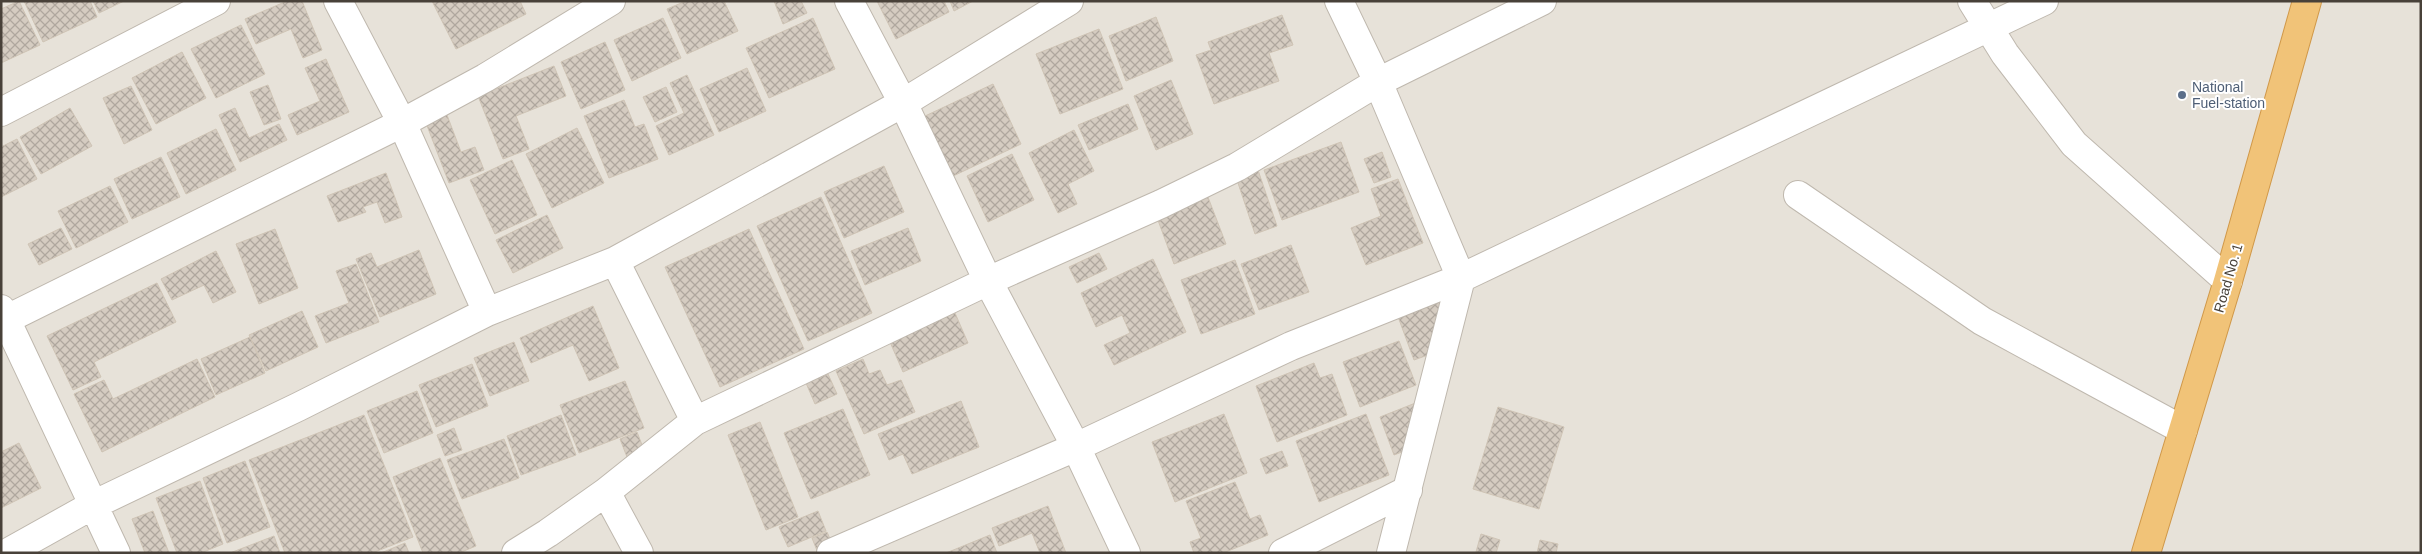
<svg xmlns="http://www.w3.org/2000/svg" width="2422" height="554" viewBox="0 0 2422 554" font-family="Helvetica,sans-serif">
<defs>
<pattern id="building-cross-hatch" width="8" height="8" patternUnits="userSpaceOnUse" patternTransform="scale(1.25)"><rect width="8" height="8" fill="#d5ccc1"/><path d="M0 0l8 8M0 8l8-8" fill="none" stroke="#afa79e"/></pattern>
</defs>
<rect width="100%" height="100%" fill="#f4f1eb"/>
<!-- residential -->
<path fill="#e7e2d9" d="M1,1H2421V553H1Z"/>
<!-- building -->
<path fill="url(#building-cross-hatch)" stroke="#cfc4b5" d="M19,1L40,45L1,63V9Z
M24,1H90L97,17L43,42Z
M93,1H124L99,13Z
M287,1H302L322,50L303,58L291,29L256,44L245,19Z
M432,1H520L526,14L456,49Z
M686,1H724L738,31L687,54L667,9Z
M774,1H801L807,13L783,24Z
M877,1H944L949,12L896,39Z
M950,1H973L954,11Z
M1282,15L1293,45L1269,53L1279,81L1214,104L1196,55L1211,50L1208,42Z
M1156,17L1173,61L1126,81L1109,36Z
M663,18L681,58L632,81L614,40Z
M813,18L835,69L769,98L746,48Z
M241,25L265,74L216,98L191,49Z
M1099,29L1123,89L1060,114L1036,54Z
M605,42L625,90L581,109L561,62Z
M182,52L206,98L156,124L132,78Z
M326,59L349,112L297,135L288,115L320,101L305,68Z
M554,66L566,96L516,116L529,149L503,159L478,96Z
M747,68L766,111L719,132L700,89Z
M687,75L714,135L669,155L656,126L684,113L670,83Z
M1171,80L1193,134L1156,150L1134,96Z
M993,84L1021,144L951,177L923,117Z
M268,85L281,119L264,125L250,92Z
M131,86L152,130L124,144L103,98Z
M666,87L677,112L655,122L643,97Z
M624,100L635,127L644,124L658,159L609,178L584,116Z
M1128,104L1138,129L1089,150L1078,125Z
M70,108L92,146L41,174L20,137Z
M235,108L249,138L279,124L287,140L240,162L219,115Z
M447,115L461,152L475,147L484,170L449,183L426,123Z
M577,128L604,183L552,208L526,154Z
M216,129L236,170L186,194L167,153Z
M1074,130L1094,171L1068,184L1077,204L1058,213L1029,153Z
M17,139L37,179L1,197V147Z
M1341,142L1359,192L1282,220L1264,170Z
M1382,152L1391,177L1374,183L1364,159Z
M1012,154L1034,200L988,222L967,176Z
M161,157L180,197L132,219L114,179Z
M512,160L537,215L495,234L470,180Z
M884,166L904,212L844,238L824,192Z
M1258,170L1277,226L1255,234L1236,177Z
M386,173L402,217L385,223L377,202L363,207L366,212L338,222L327,196Z
M1398,179L1423,243L1366,265L1351,228L1381,216L1371,189Z
M110,186L128,222L76,248L58,211Z
M1206,192L1226,244L1174,264L1155,212Z
M821,197L872,313L808,341L757,226Z
M547,215L563,248L513,273L496,240Z
M61,228L72,249L39,265L28,244Z
M908,228L921,261L865,285L851,251Z
M275,229L298,288L259,304L236,244Z
M749,229L804,349L720,387L665,267Z
M1291,245L1309,292L1259,310L1241,264Z
M419,250L436,294L380,317L356,259L371,253L377,267Z
M216,251L236,292L213,303L204,285L172,300L161,279Z
M1099,253L1107,269L1077,283L1069,267Z
M1153,259L1186,332L1114,365L1104,345L1130,333L1122,315L1096,327L1081,293Z
M1235,260L1255,314L1201,334L1181,280Z
M356,264L379,322L326,343L315,316L349,303L336,271Z
M157,283L176,322L94,362L101,377L73,390L47,336Z
M1442,298L1428,355L1414,360L1397,314Z
M593,306L619,368L589,381L573,345L531,363L520,338Z
M302,311L318,347L266,371L249,335Z
M955,313L968,343L903,372L890,342Z
M250,337L265,373L216,395L201,359Z
M1399,341L1416,385L1360,407L1343,362Z
M514,342L529,381L490,396L474,358Z
M197,359L215,397L102,452L74,394L104,380L113,399Z
M863,359L869,374L880,370L887,385L901,380L915,412L864,434L836,371Z
M1314,363L1320,378L1332,374L1347,415L1277,442L1256,386Z
M472,364L488,406L436,427L419,385Z
M828,374L837,394L815,404L806,383Z
M625,381L644,428L579,453L560,405Z
M417,391L433,433L384,453L367,411Z
M961,401L979,447L912,474L903,454L889,460L878,434Z
M1418,402L1407,450L1394,455L1380,417Z
M1498,407L1564,427L1539,509L1473,489Z
M843,409L870,475L811,499L784,433Z
M1224,414L1247,473L1175,502L1152,442Z
M1366,414L1389,475L1319,502L1296,441Z
M364,415L413,537L372,553H285L249,460Z
M561,415L576,455L521,475L507,436Z
M760,422L798,517L766,530L728,435Z
M454,428L462,450L445,456L437,435Z
M637,432L644,450L627,457L620,439Z
M504,439L519,478L462,499L447,460Z
M19,443L41,488L1,508V452Z
M1282,451L1288,466L1266,474L1260,459Z
M440,458L476,546L459,553H423L393,477Z
M245,461L270,527L227,543L203,478Z
M200,481L223,544L201,553H177L156,498Z
M1235,482L1250,519L1260,515L1268,535L1223,553H1194L1190,542L1201,538L1186,501Z
M1048,506L1066,553H1040L1032,533L999,546L992,528Z
M153,511L169,553H145L132,519Z
M818,511L826,531L788,547L779,527Z
M827,532L835,550L818,553L812,538Z
M1481,534L1500,540L1496,553L1476,552Z
M990,535L997,553H946Z
M274,536L280,553H230Z
M1540,540L1558,544L1556,553H1537Z
M405,543L409,553H381Z"/>
<g fill="none" stroke-linecap="round" stroke-linejoin="round">
<defs>
<path id="minor" d="M338,1L402,123L487,312
M849,1L903,103L988,281L1076,447L1126,553
M1972,1L2005,54L2074,144L2228,281
M1,112L216,1
M1798,195L1982,321L2183,430
M615,261L695,421
M1,309L116,553
M1,322L402,123L485,78L611,1
M606,492L695,421L988,281L1161,204L1237,167L1378,82L1339,1
M7,553L93,505L298,407L487,312L615,261L903,103L1069,1
M516,553L548,533L606,492L639,553
M831,553L1076,447L1291,346L1461,278L2044,1
M1283,553L1408,490
M1391,553L1461,278L1378,82L1542,1"/>
<path id="highway" d="M2146,553L2228,281L2307,1"/>
</defs>
<!-- minor casing -->
<use href="#minor" stroke="#bfb8ae" stroke-width="30"/>
<!-- highway casing -->
<use href="#highway" stroke="#d09849" stroke-width="30"/>
<!-- minor -->
<use href="#minor" stroke="#fff" stroke-width="28"/>
<!-- highway -->
<use href="#highway" stroke="#f1c378" stroke-width="28"/>
</g>
<!-- markers -->
<circle fill="#5c6f8a" stroke="#fff" stroke-width="2" cx="2182" cy="95" r="5"/>
<g text-anchor="middle" dominant-baseline="central" stroke-width="4" stroke-linejoin="round" paint-order="stroke">
<!-- service labels -->
<g font-size="14" fill="#4e5e75" stroke="#fff" text-anchor="start">
<text x="2192" y="87">National<tspan x="2192" dy="16">Fuel-station</tspan></text>
</g>
<!-- street labels -->
<g font-size="14" fill="#484139" stroke="#fff">
<text transform="translate(2228 278) rotate(-74)">Road No. 1</text>
</g>
</g>
<!-- border -->
<rect width="2422" height="554" fill="none" stroke="#484139" stroke-width="5"/>
</svg>
